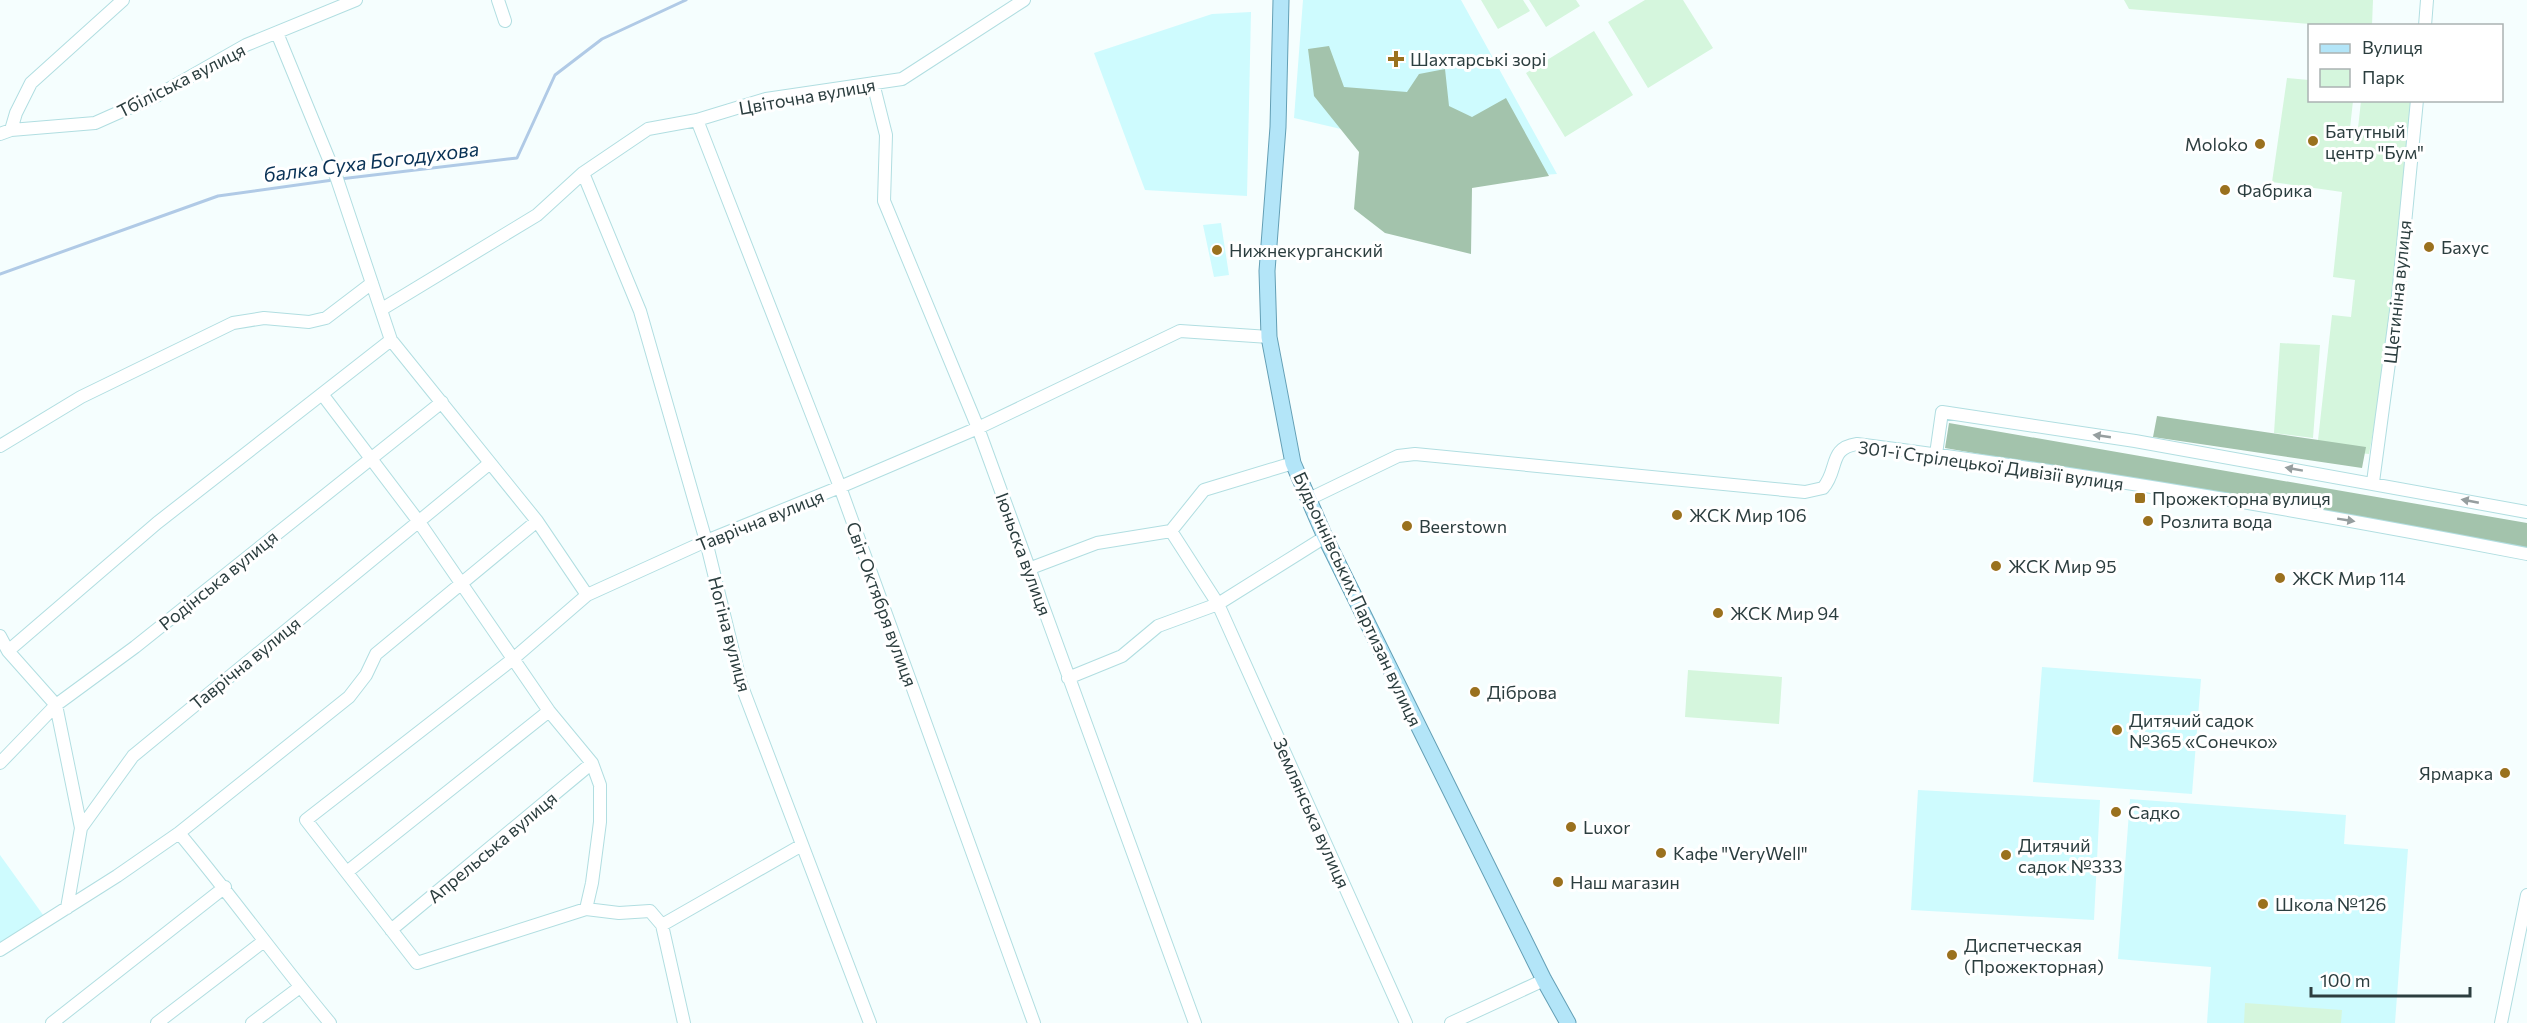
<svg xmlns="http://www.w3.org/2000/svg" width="2527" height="1023" viewBox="0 0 2527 1023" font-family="Commissioner,sans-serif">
<rect width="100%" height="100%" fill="#f5fefe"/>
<!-- built -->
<path fill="#cefbfe" d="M1303,0H1461L1557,174L1468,180L1375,137L1294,118Z
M1251,12L1247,196L1145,190L1094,53L1212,14Z
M1221,223L1229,275L1214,277L1203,225Z
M2042,667L2201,679L2192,794L2033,782Z
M1918,790L2100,800L2094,920L1911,910Z
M2130,799L2346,815L2344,844L2408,849L2395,1023H2207L2211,967L2118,959Z
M0,855L46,919L0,948Z"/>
<!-- green -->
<path fill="#d5f6dd" d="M1481,0H1523L1530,11L1498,29Z
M1529,0H1576L1580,6L1546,27Z
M1645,0H1683L1713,48L1648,88L1608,22Z
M2124,0H2373L2372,25H2321L2129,9Z
M1594,31L1633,95L1565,137L1526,73Z
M2287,78L2309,80L2310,100L2353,101L2350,128H2358L2361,101H2411L2398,296L2369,454L2317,449L2332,315L2351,317L2355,280L2333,277L2342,192L2272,182Z
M2280,343L2320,345L2313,438L2274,433Z
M1688,670L1782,677L1779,724L1685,717Z
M2245,1003L2342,1010L2341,1023H2244Z"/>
<!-- forest -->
<path fill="#a3c3ac" d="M1329,46L1344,87L1407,92L1419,74L1445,69L1449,106L1472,117L1506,98L1549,176L1472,188L1471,254L1385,233L1354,209L1359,152L1314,96L1308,49Z
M2157,416L2366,447L2362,468L2153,437Z
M1949,423L2527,523V549L1945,448Z"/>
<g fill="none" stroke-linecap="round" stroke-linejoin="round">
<!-- stream -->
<path stroke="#b0cae6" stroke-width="3" d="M340,179L517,158L555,75L602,39L686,0
M0,274L218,196L333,180"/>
<defs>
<path id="minor" d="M498,0L505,21
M2425,26L2427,0
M277,33L337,179L391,340L537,521L587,595
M873,83L886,135L884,201L978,428L1195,1023
M697,120L840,487L1034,1023
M11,130L16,113L31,83L123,0
M0,134L11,130L95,123L158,95L246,45L356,0
M583,173L640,311L706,541L741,684L870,1023
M382,309L537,215L583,173L648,129L697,120L766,99L902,79L1024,0
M322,394L419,522L549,711L592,763L600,785V822L592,883L586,909
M0,446L81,397L233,323L264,318L309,322L326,318L372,283
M1936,454L1942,412L2135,441L2527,512
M2373,482L2398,296L2417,100
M1309,499L1398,456L1415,454L1805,492L1823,488C1839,470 1828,448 1857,444C2082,473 2305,511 2527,554
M1171,531L1218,604L1406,1023
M1031,568L1097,543L1171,531L1204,490L1293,463
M0,636L8,651L56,705L81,828
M8,651L157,523L391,340
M1068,678L1122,656L1158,626L1218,604L1325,537
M0,763L56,705L135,647L442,402
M179,833C231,895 278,961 330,1023
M802,845L662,925L650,911L619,913L586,909L417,963L306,820L513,659L587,595L706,541L840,487L978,428L1180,331L1269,337
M347,872L549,711
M67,908L81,828L133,756L490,463
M662,925L684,1023
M391,930L592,763
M0,950L117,876L179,833L349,697L366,675L376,654L537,521
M52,1023L225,887
M157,1023L264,941
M252,1023L300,987
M1451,1023L1544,980
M2501,1023L2527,895"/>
<path id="major" d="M1281,0L1278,127L1267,271L1269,337L1293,463L1325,537L1544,980L1568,1023"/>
</defs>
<!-- minor casing -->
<use href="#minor" stroke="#b1dee1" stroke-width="14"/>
<!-- major casing -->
<use href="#major" stroke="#639fb5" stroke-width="17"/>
<!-- minor -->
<use href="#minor" stroke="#fff" stroke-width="12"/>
<!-- major -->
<use href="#major" stroke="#b3e5f8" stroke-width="15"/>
</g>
<!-- one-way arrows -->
<defs><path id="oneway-solid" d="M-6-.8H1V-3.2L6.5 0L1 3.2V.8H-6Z" transform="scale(1.5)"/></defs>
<g fill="#969e9f">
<use href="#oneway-solid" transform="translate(2102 436) rotate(-172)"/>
<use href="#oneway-solid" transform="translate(2294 469) rotate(-170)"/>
<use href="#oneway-solid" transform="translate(2470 501) rotate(-169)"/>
<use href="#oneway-solid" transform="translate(2346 520) rotate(9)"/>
</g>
<!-- markers -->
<g fill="#9a711e" stroke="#fff" stroke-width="2">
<path d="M1393 50h6v6h6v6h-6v6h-6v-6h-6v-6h6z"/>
<circle cx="2313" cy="141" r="6"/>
<circle cx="2260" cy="144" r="6"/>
<circle cx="2225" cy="190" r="6"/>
<circle cx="2429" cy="247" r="6"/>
<circle cx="1217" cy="250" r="6"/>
<rect x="2134" y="492" width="12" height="12" rx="3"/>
<circle cx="1677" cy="515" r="6"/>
<circle cx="2148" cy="521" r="6"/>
<circle cx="1407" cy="526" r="6"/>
<circle cx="1996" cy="566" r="6"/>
<circle cx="2280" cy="578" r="6"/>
<circle cx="1718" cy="613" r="6"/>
<circle cx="1475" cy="692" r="6"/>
<circle cx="2117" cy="730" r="6"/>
<circle cx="2505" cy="773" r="6"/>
<circle cx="2116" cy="812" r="6"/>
<circle cx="1571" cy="827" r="6"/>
<circle cx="1661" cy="853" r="6"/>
<circle cx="2006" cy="855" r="6"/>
<circle cx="1558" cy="882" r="6"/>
<circle cx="2263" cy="904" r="6"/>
<circle cx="1952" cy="955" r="6"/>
</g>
<g text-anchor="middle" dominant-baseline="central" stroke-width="6" stroke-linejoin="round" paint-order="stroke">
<!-- poi labels -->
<g font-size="18" fill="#2c3e3f" stroke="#fff" text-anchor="start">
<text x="1410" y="59">Шахтарські зорі</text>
<text x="2325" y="131">Батутный<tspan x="2325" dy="21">центр "Бум"</tspan></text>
<text x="2248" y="144" text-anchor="end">Moloko</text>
<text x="2237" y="190">Фабрика</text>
<text x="2441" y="247">Бахус</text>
<text x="1229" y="250">Нижнекурганский</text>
<text x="2152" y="498">Прожекторна вулиця</text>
<text x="1689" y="515">ЖСК Мир 106</text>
<text x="2160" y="521">Розлита вода</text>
<text x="1419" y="526">Beerstown</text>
<text x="2008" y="566">ЖСК Мир 95</text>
<text x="2292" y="578">ЖСК Мир 114</text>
<text x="1730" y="613">ЖСК Мир 94</text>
<text x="1487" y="692">Діброва</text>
<text x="2129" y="720">Дитячий садок<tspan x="2129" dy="21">№365 «Сонечко»</tspan></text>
<text x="2493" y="773" text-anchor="end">Ярмарка</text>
<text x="2128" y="812">Садко</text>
<text x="1583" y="827">Luxor</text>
<text x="2018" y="845">Дитячий<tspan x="2018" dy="21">садок №333</tspan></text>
<text x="1673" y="853">Кафе "VeryWell"</text>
<text x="1570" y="882">Наш магазин</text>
<text x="2275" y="904">Школа №126</text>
<text x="1964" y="945">Диспетческая<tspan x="1964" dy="21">(Прожекторная)</tspan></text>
</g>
<!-- street labels -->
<g font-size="18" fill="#2c3e3f" stroke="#fff">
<text transform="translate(181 80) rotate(-27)">Тбіліська вулиця</text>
<text transform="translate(807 96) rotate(-10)">Цвiточна вулиця</text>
<text transform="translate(2397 292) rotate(-84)">Щетиніна вулиця</text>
<text transform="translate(1991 465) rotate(8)">301-ї Стрілецької Дивізії вулиця</text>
<text transform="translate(760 520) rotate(-22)">Таврічна вулиця</text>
<text transform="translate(1024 554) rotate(70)">Iюньска вулиця</text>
<text transform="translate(218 580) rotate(-39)">Родінська вулиця</text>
<text transform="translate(1358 599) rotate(65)">Будьоннівських Партизан вулиця</text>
<text transform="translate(882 604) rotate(70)">Світ Октября вулиця</text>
<text transform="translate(730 634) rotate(75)">Ногіна вулиця</text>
<text transform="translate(245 663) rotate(-39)">Таврічна вулиця</text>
<text transform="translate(1312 813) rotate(66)">Землянська вулиця</text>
<text transform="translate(492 847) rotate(-40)">Апрельська вулиця</text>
</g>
<!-- water labels -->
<g font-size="20" font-style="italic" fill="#083155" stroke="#fff">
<text transform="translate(371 161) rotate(-7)">балка Суха Богодухова</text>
</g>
</g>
<!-- legend -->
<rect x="2308" y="24" width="195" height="78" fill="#ffffff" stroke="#abb2b2" stroke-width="1.5"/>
<rect x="2320" y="44" width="30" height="9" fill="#b3e5f8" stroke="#abb2b2" stroke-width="1.5"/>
<text x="2362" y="54" font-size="18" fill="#2c3e3f">Вулиця</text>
<rect x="2320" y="69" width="30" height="18" fill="#d5f6dd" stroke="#abb2b2" stroke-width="1.5"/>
<text x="2362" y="84" font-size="18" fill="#2c3e3f">Парк</text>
<!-- scale -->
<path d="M2311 987v9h159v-9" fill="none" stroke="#2c3e3f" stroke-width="3"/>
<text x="2320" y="987" font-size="18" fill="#2c3e3f" stroke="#ffffff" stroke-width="4.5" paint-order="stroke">100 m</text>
</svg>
